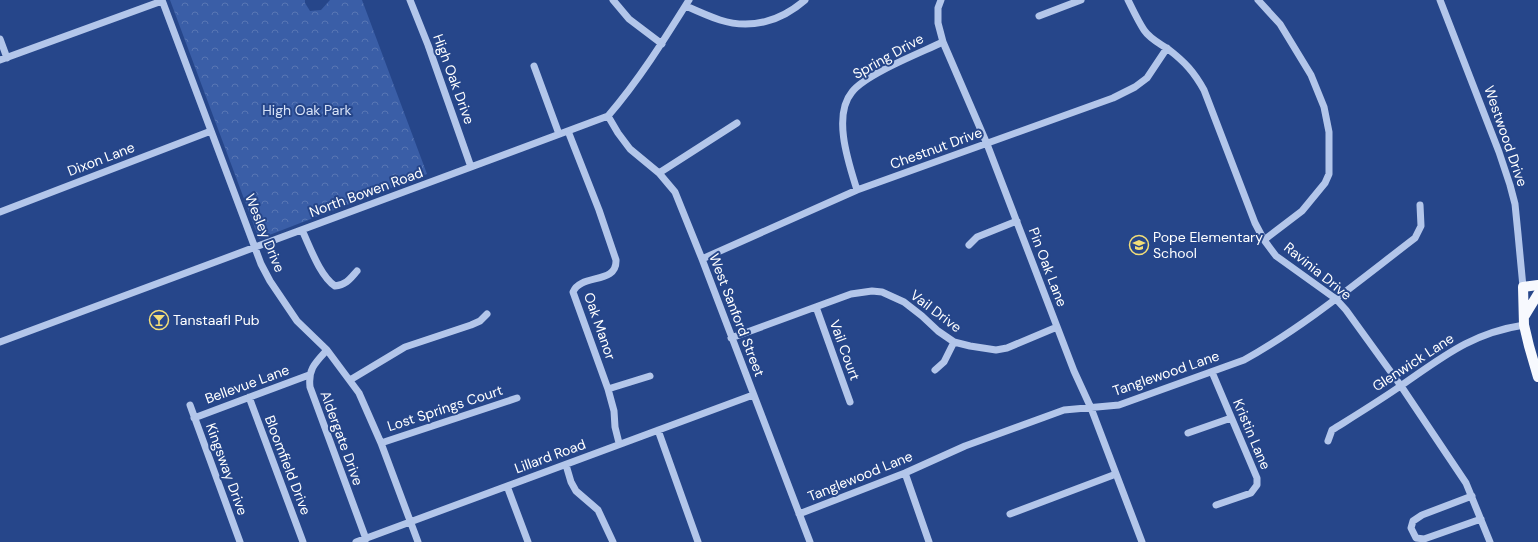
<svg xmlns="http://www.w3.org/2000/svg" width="1538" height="542" viewBox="0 0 1538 542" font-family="'DM Sans',sans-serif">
<defs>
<pattern id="forest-crowns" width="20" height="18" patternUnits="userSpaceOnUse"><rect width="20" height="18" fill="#3a5ea7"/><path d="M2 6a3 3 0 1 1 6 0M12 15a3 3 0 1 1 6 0" fill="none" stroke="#5876b4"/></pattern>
</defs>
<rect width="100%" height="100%" fill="#26468a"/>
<!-- forest -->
<path fill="url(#forest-crowns)" d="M170,0H305V3L310,11L321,10L330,0H362L427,174L259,239Z"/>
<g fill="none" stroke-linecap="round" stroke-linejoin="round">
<!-- minor -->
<path stroke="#b3c6ea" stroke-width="7" d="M162,0L261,264L270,281L297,321L327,350L359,393L381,443L418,542
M410,0L428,45L471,167
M613,0L629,19L662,44
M941,0L938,8V23L943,42L987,144L1074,371L1091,408L1142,542
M1128,0C1133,10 1138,21 1144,30C1150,39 1159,43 1168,49C1185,62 1194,72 1204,90L1255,223L1264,240L1276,256L1336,299L1346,310L1401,386L1466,483L1490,542
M1258,0L1280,24L1311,75L1324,107L1329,132V174L1325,183L1302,211L1264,240
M1440,0L1499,152L1510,185L1515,204L1518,234L1523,287
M686,6C697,11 708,16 720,20C751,30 781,21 805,0
M1039,16L1081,0
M0,39L7,58
M0,60L162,1
M534,66L559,134
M608,116L618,133L630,149L659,173L675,192L702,259L810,542
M568,131L599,210L616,260C617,285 581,273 573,292L608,389L614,411L615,427L619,443
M659,173L737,123
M857,190C849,164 832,116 852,92C866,74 920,53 943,42
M0,212L211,131
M302,230C310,247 320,276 335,286C346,285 350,279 357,271
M969,245L977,237L1017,221
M702,259L857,190L1113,98L1135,87L1147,78L1167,48
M816,307L850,402
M731,338L851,294L872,291L882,292L904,302L922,316L938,331L954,342L970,346L996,350L1007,348L1057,327
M0,342L608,116C639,80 664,40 689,0
M327,350C315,363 308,369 310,387L366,539
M935,370L944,362L954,342
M1212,372L1257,478V485L1251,493L1216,505
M350,380L405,347L471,325L480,321L487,314
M608,389L650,376
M249,397L303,542
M190,405L240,542
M194,418L309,375
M658,430L698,542
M1188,433L1231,418
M1328,441L1332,430C1356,415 1379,401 1402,385C1444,356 1472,333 1524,325
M381,443L517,398
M566,465L571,482L576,491L598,510L613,542
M905,473L929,542
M507,486L528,542
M1472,496L1422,515L1413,521L1411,528L1416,538L1424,539L1481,519
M799,514L905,473L965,446L1064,410L1119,405L1244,360C1305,326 1360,280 1415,238L1421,226L1420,205
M1010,514L1116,474
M356,542C489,493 621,444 753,395"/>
<!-- major -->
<path stroke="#f7f9fe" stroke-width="10" d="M1538,285L1523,287L1524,325L1529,346L1538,377
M1524,317L1538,294"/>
</g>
<!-- icons -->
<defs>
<symbol id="school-ring" viewBox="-11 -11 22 22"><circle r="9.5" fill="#26468a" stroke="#f3de78" stroke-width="1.5"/><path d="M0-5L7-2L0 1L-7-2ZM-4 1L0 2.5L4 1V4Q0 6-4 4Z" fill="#f3de78"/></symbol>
<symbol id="bar-ring" viewBox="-11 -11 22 22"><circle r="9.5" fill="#26468a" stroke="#f3de78" stroke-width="1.5"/><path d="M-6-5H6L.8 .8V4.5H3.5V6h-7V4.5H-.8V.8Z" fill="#f3de78"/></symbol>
</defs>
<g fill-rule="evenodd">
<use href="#school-ring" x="1128" y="234" width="22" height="22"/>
<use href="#bar-ring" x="148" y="309" width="22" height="22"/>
</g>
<g text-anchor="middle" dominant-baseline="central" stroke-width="4" stroke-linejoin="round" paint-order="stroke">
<!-- street labels -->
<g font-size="14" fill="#fff" stroke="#26468a">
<text transform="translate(888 56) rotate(-29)">Spring Drive</text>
<text transform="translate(454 79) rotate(70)">High Oak Drive</text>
<text transform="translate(1506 136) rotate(71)">Westwood Drive</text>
<text transform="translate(936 148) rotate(-20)">Chestnut Drive</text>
<text transform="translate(101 159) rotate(-21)">Dixon Lane</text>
<text transform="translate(366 192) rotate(-20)">North Bowen Road</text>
<text transform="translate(265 233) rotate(68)">Wesley Drive</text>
<text transform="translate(1048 267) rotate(69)">Pin Oak Lane</text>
<text transform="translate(1318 271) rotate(39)">Ravinia Drive</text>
<text transform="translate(936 311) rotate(37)">Vail Drive</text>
<text transform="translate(737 315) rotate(69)">West Sanford Street</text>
<text transform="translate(600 326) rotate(71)">Oak Manor</text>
<text transform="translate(845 350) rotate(70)">Vail Court</text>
<text transform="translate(1413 362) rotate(-33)">Glenwick Lane</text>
<text transform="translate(1166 373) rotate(-19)">Tanglewood Lane</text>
<text transform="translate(247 384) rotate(-20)">Bellevue Lane</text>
<text transform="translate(445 408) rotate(-18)">Lost Springs Court</text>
<text transform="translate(1252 434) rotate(67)">Kristin Lane</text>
<text transform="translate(342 438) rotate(70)">Aldergate Drive</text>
<text transform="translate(550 456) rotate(-20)">Lillard Road</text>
<text transform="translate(288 465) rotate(69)">Bloomfield Drive</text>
<text transform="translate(227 469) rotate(70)">Kingsway Drive</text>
<text transform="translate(860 476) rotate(-22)">Tanglewood Lane</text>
</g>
<!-- park labels -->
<g font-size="14" fill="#d7e2f7" stroke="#26468a">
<text x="307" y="110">High Oak Park</text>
</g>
<!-- poi labels -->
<g font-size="14" fill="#fff" stroke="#26468a" text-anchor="start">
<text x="1153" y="237">Pope Elementary<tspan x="1153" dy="16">School</tspan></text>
<text x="173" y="320">Tanstaafl Pub</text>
</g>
</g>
</svg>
